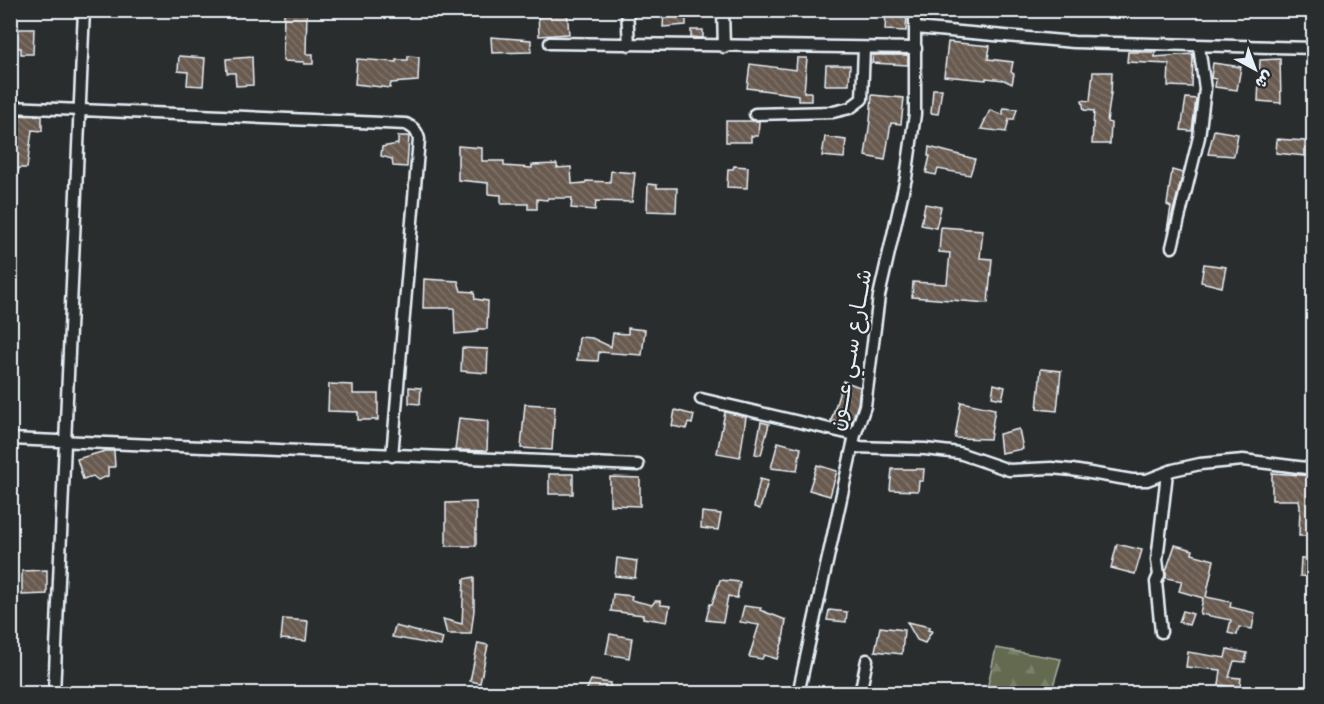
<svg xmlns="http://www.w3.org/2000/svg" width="1324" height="704" viewBox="0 0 1324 704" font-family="'Balsamiq Sans','Playpen Sans Arabic',sans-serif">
<defs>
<pattern id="forest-firs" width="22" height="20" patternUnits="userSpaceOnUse" patternTransform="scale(1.5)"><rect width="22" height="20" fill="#646b50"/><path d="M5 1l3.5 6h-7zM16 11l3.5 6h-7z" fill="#7a816a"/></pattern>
<pattern id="building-back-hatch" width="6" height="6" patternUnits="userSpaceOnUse" patternTransform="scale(1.5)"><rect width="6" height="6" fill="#685a4f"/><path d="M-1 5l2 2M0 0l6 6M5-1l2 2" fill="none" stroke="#7e7269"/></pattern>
</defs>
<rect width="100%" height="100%" fill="#2a2d2e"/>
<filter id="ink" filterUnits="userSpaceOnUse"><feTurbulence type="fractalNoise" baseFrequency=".0167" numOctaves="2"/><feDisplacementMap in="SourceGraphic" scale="12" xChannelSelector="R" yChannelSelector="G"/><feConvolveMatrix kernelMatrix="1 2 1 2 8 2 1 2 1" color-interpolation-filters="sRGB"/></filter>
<g filter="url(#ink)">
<!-- forest -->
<path fill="url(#forest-firs)" stroke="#a6aea4" stroke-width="1.5" d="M996,648L1061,659L1051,693H986Z"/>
<!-- building -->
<path fill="url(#building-back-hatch)" stroke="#e8f1f8" stroke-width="1.5" d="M284,10H307L306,54H313V64H304V62L283,61Z
M538,10H567L569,34L539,36Z
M664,10H686V25L663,27Z
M894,12L907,13L906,31L885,30L886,14L894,15Z
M10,29H34L33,54H21V48H10Z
M691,30H703V38L691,37Z
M491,37L531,40V52L492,53Z
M948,42L990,46L988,59L1013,62L1011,72L1014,74L1012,84L1004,80L986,78V80L944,76Z
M1128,52H1155V57L1193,54L1192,87L1168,86L1169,64L1127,62Z
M873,55H908V65L872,63Z
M179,56L205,58L203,86L187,85L188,72L178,71Z
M408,56L419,57L418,81L391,83L390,88L355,84L357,59L396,62V60H408Z
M252,57L253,85L236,86L235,73H227L226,59Z
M797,58H807L804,92H811V101H798V95L747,88L750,64L796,70Z
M1280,59L1281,103L1258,101L1260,60Z
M1213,63L1241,67L1237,90L1215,87L1216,79L1211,78Z
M826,65H850L849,85H825Z
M1093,72H1112L1111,93L1107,122L1111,123L1110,144H1092L1094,111L1084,110L1082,100L1090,101Z
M933,89H942L938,114L931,113Z
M872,95L904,98L901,124L891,123L885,160L865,156L870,121Z
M1186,98L1196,99L1192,131L1181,130Z
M1003,108L1017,109L1014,119H1009L1006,132L981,129L990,110L1003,115Z
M10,115L42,116V131L32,130L27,168H19L18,172H10Z
M726,121H759L758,136H751V142H726Z
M1214,130L1238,134L1234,156L1208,154Z
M398,136H409L407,167L393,166L392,159L381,156L382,147L398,144Z
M825,137L846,140L844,158L822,156Z
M1277,139L1305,141V156L1276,153Z
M458,146L482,148V161H504V166L532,168V165L557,164V168L571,167L572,184L585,183L586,181L610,182L611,171L635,173L632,202L596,201L595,210L571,208L572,198H548L547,200L537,199V209H528V204H501V195L488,194V183L458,180Z
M929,147L975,159L970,175L938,169L936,175L926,173L930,156H928Z
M734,166L748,167L747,188L727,187L728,169H733Z
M1172,170L1183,173L1168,230H1167L1171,207L1167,205Z
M648,184L657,185V188H677L676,212L647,211Z
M925,204L941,207L936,228L921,225Z
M941,227L983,230L980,258L992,259L988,303L912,297L913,282L947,284L950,253L939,252Z
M1204,264L1226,267L1222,287L1201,282Z
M424,279L458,281L461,291L474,292L475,299L488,301L487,329H478L477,332L455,334L454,308H423Z
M628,328L645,330L642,355L599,352L598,361L577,360L579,337L592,338L611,347L613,333L628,334Z
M462,348L488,349L487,373L461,371Z
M1041,369L1061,371L1057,411L1037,409Z
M843,381L860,387L858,404L851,424L831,421Z
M329,384L353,385V394H378V420H358V412L328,411Z
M994,384L1005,387L1002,399L992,397Z
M409,387L421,388L420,404L409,403Z
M961,402L995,409L990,439L955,438Z
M525,404L555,406L552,450L521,448Z
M675,410L694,415L692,424L688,423L686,429L672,426Z
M725,412L746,417L740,457L717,453Z
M459,418L488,421L487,451L455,450Z
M761,422L769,424L761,455L755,454Z
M1019,429L1023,449L1001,453L999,434Z
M778,442L801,448L797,471L771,468Z
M105,451H114L115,467H108V476L98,480L93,476L83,479L77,459Z
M817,465L837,471L830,496L809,490Z
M892,469H924L923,481H919L918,491L890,490Z
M1272,473L1314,476V536H1299L1300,506L1299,500H1272Z
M549,474H573V494H549Z
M610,477L640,478V506L610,505Z
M760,479L768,481L760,509L754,507Z
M476,502V546H446V503Z
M702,512L721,514L718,530L701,528Z
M1117,544L1142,550L1135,574L1111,568Z
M1175,545L1193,550L1192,554L1214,560L1206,597L1231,602L1230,607L1255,613L1252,629L1239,627L1237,635L1228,633L1231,620L1200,614L1203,598L1179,591L1182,581L1166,578V571Z
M617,558L637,561L635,578L615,576Z
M1301,558H1314V577L1300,576Z
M47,570V594L22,595V571Z
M474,577V610L471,634H447L443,619L462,624L464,579Z
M720,580L740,582L737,598L728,596L723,622L706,620L710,604H712Z
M613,594L632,596L631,600L652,605L655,601H660L661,605L670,606L667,622L643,618V615L611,611Z
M744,606L761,608L760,610L786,620L783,640L777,659L764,655L762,659L749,657L759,625L740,622Z
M829,610L847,612L846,622L827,620Z
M1183,611L1193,614L1189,625L1179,622Z
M283,619L308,621L306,641L281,639Z
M907,622L930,627L928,630L932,631L925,643L917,640Z
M395,626L443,638L441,646L392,637Z
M880,627L904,630L902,654L875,651Z
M610,634L632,638L629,658L606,654Z
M478,643L488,645L480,683L470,681Z
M1227,649L1247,653L1245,662L1234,661L1229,677L1241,678L1240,687L1219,685L1221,670L1186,667L1188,652L1225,658Z
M591,680L610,683L611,693H585Z"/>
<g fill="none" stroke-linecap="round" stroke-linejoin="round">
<defs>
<path id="minor" d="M627,10L629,45
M723,10L724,47
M915,28L1074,42L1314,48
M550,43L916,48
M10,107L406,124C414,128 417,131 419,139L392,456
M755,114L833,112L850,108L862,99L864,48
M1172,247L1199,137L1205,89L1199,46
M701,399L855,435
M10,439L638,465
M854,447L925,449L959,453L1009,470L1051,468L1072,470L1132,480H1147L1173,470L1200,464L1243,460L1314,469
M1161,632L1156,582L1159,575L1157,560L1167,473
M54,694L84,10
M798,694L855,435L865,406L879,296L906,178L915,114V10
M860,694L867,660"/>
</defs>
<!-- minor casing -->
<use href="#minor" stroke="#e8f1f8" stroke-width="15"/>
<!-- minor -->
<use href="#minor" stroke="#2a2d2e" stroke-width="10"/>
</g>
</g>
<g text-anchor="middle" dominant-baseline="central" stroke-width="4.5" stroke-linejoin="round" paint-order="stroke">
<!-- street labels -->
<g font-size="21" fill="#e8f1f8" stroke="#2a2d2e">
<text transform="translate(851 350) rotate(-80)">شــــارع ســي عـــون</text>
</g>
</g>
<!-- margin -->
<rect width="1324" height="704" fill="none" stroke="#2a2d2e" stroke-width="36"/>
<rect x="18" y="18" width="1288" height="668" fill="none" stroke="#e8f1f8" stroke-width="2" filter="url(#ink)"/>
<!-- north arrow -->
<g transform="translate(1255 69) rotate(139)" stroke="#2a2d2e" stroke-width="4.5" paint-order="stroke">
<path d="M0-4.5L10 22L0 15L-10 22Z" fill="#e8f1f8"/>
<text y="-9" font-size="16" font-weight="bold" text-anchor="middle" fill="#e8f1f8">ش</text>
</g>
</svg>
